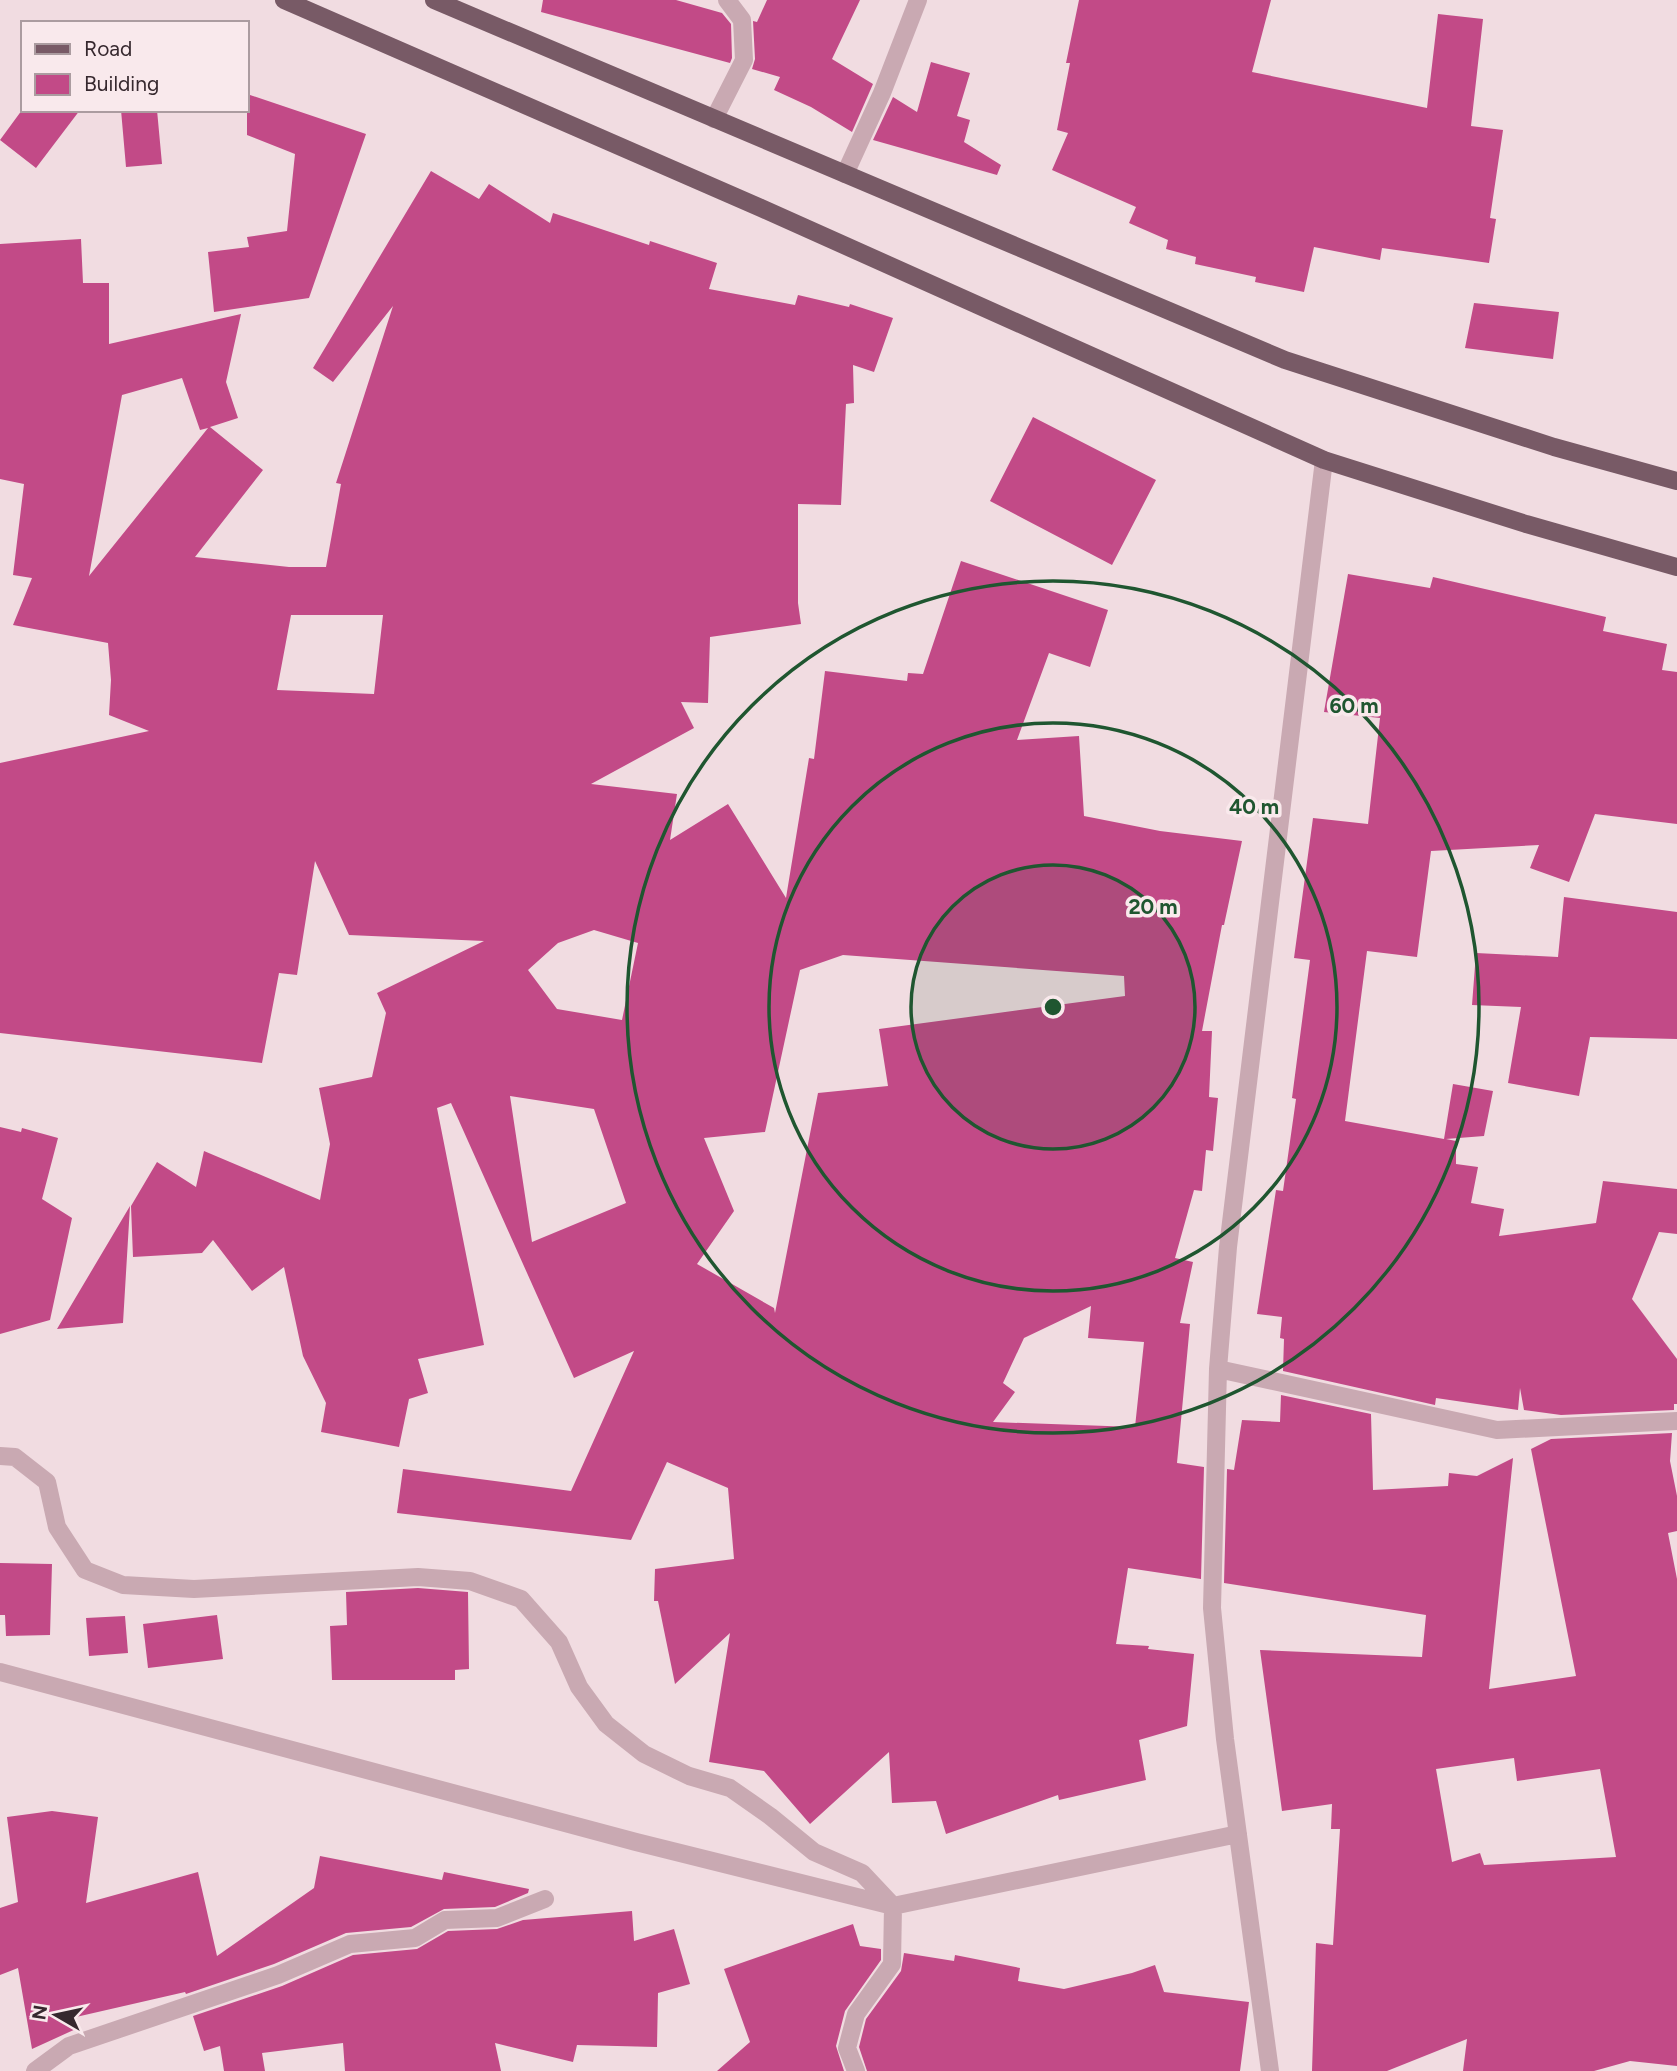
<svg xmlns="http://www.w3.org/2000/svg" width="1677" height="2071" viewBox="0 0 1677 2071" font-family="Figtree,sans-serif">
<rect width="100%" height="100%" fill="#f1dce1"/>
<!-- building -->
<path fill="#c24a87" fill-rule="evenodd" d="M543,0H676L722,13L731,24L732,58L730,63L541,12Z
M767,0H860L832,59L873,84L852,132L811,107L774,90L780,77L752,69L755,59L753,21L757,22Z
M1079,0H1271L1252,72L1427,108L1438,14L1483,19L1471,126L1503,130L1490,218L1496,219L1489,263L1382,248L1380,260L1314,247L1304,292L1255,282L1256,277L1195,264L1196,257L1166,249L1168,240L1129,223L1136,207L1052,170L1068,133L1057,130L1070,63H1066Z
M931,62L970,73L957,116L970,120L964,142L1001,165L997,175L873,140L893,97L917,112Z
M247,94L366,134L309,298L214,312L208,252L249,247L247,237L287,231L295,154L247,135Z
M22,110H80L36,168L0,140Z
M121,110H157L162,164L126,167Z
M431,171L479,199L489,184L550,223L553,213L649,245L650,241L717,263L709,289L795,305L798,295L849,307L850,304L893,318L874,372L853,365L854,403L846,404L841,505L798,504V603L801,624L710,637L708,703L681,702L694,728L591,784L677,794L670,840L728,804L786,898L809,758L814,759L825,671L907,681L908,673L923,674L961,561L1108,610L1090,667L1049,653L1017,740L1079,736L1084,816L1160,831L1242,841L1224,925H1222L1202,1031H1212L1209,1097L1218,1098L1213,1151L1206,1150L1202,1191L1194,1190L1175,1258L1193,1262L1180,1323L1190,1324L1177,1463L1204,1467L1201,1579L1128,1568L1116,1644L1149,1646L1148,1649L1194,1654L1187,1726L1139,1740L1146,1780L1059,1800L1058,1795L946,1834L936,1801L892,1803L889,1752L810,1824L764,1771L709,1762L730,1633L675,1684L658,1601H654L655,1569L734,1559L728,1488L667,1462L631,1540L397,1513L403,1469L571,1491L634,1351L574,1378L451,1103L437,1108L484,1345L418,1359L428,1393L409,1399L399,1447L321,1432L326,1403L303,1356L284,1267L252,1291L213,1240L202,1253L133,1257L131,1206L157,1162L196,1187L204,1151L320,1200L330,1144L319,1088L372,1077L386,1013L377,993L484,941L349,935L315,861L297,975L279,973L262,1063L0,1033V763L149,731L109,715L111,680L108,643L13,625L32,578L13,575L24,484L0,479V244L81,239L83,283H109V344L241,314L226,382L238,418L210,427L263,470L195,557L289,567H326L341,484L336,483L393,306L333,382L313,368ZM182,378L200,430L208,428L89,576L122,395ZM291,615H383L374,694L277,690ZM594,930L638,943L622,1020L557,1009L528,970L558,943ZM843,955L1124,976L1125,996L879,1029L888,1086L818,1093L775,1313L774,1308L697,1264L734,1211L704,1138L765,1132L800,970ZM510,1096L594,1109L626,1203L532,1242ZM1091,1306L1088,1338L1144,1342L1135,1427L993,1422L1015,1392L1003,1383L1024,1338Z
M1474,303L1559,312L1553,359L1465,348Z
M1033,417L1156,480L1112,565L990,501Z
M1348,574L1430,588L1433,577L1606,617L1603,631L1667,644L1662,670L1677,672V824L1595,814L1569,882L1530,868L1539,845L1431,851L1417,957L1367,951L1345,1121L1444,1139L1453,1084L1493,1091L1484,1136L1446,1139L1456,1141V1164L1478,1167L1471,1203L1504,1209L1499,1236L1596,1223L1603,1181L1677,1189V1234L1659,1232L1632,1299L1677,1359V1404H1674V1410L1561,1415L1524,1410L1520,1388L1518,1410L1436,1398L1435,1405L1283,1371L1284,1339L1280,1338L1282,1317L1257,1314L1276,1190L1283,1191L1296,1099L1292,1098L1310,960L1294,958L1313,818L1368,824L1380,718L1324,712Z
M1564,897L1677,912V1039L1590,1037L1579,1096L1508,1083L1521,1007L1472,1005L1476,953L1558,957Z
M0,1127L21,1132L22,1128L58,1138L42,1199L72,1218L50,1320L0,1334Z
M130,1206L123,1323L57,1329Z
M1281,1395L1371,1414L1373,1490L1448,1486L1449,1473L1477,1476L1513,1458L1489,1689L1576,1676L1531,1449L1551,1439L1672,1433L1670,1461L1677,1496V1531L1668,1533L1677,1579V2066L1630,2061L1594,2071H1463L1467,2039L1387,2071H1312L1316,1943L1333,1945L1340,1829H1331L1332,1804L1282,1811L1260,1650L1422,1657L1426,1615L1224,1583L1227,1469L1234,1470L1242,1420L1280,1422ZM1514,1758L1517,1781L1600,1769L1616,1857L1484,1865L1480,1853L1452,1862L1436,1769Z
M0,1563L52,1564L50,1635L6,1636L5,1615H0Z
M418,1588L468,1592L469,1669L455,1670V1680H332L330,1626L347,1625L346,1592Z
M217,1615L223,1659L148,1668L143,1624Z
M125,1616L128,1653L89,1656L86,1618Z
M52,1811L98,1817L86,1903L198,1872L217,1956L314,1888L320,1856L442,1880L444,1872L529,1889L528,1893L495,1907L444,1909L411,1927L346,1933L274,1964L186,1994L185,1992L76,2017L78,2028L32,2049L18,1968L0,1975V1908L18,1902L7,1817Z
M632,1911L634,1941L674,1929L690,1984L658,1993L657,2047L577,2045L573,2062L495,2043L501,2071H345L343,2043L262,2053L265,2071H224L220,2046L204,2051L193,2016L282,1986L353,1955L417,1949L448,1931L497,1929L523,1920Z
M853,1924L860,1946L881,1949V1960L845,2011L836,2046L844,2071H717L750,2042L724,1969Z
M904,1953L954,1961L955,1955L1020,1968L1018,1981L1064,1989L1132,1973L1155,1965L1164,1992L1249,2002L1240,2071H867L859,2047L866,2019L901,1971Z"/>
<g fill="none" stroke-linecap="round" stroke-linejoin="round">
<!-- minor -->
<path stroke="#c9a9b2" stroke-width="18" d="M714,119L744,60L742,20L727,0
M845,174L882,93L918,0
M1218,1369L1497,1430L1677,1421
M0,1456L15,1457L47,1482L57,1527L85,1570L123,1585L194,1589L418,1577L470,1581L521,1599L559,1642L579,1687L606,1724L644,1754L689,1776L730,1788L770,1816L814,1852L862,1873L893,1906L892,1964L856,2014L847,2048L856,2071
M0,1672L636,1842L893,1906L1238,1834
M35,2071L69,2046L278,1975L350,1944L415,1938L445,1920L497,1918L545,1899
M1270,2071L1225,1739L1212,1608L1218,1369L1228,1247L1324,460"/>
<!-- major -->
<path stroke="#785a66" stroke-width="18" d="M284,0L761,208L1324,460L1526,524L1677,567
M434,0L1285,360L1554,447L1677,481"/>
</g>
<!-- distance rings -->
<circle cx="1053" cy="1007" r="142" fill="#1f5630" fill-opacity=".12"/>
<g fill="none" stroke="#1f5630" stroke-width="3.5">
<circle cx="1053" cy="1007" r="142"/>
<circle cx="1053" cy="1007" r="284"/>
<circle cx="1053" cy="1007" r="426"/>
</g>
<circle cx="1053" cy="1007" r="10" fill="#1f5630" stroke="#f9e9ec" stroke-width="3.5"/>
<g font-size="21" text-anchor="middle" font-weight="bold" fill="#1f5630" stroke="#f9e9ec" stroke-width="7" stroke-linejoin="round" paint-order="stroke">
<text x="1354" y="713">60 m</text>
<text x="1254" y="814">40 m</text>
<text x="1153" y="914">20 m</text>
</g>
<!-- legend -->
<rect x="21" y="21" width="228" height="91" fill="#f9e9ec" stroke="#ab9ca0" stroke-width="2"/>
<rect x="35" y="44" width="35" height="10" fill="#785a66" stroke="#ab9ca0" stroke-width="2"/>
<text x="84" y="56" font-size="21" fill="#36282e">Road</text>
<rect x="35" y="74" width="35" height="21" fill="#c24a87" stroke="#ab9ca0" stroke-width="2"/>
<text x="84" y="91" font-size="21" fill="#36282e">Building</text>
<!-- north arrow -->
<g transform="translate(56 2015) rotate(279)" stroke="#f9e9ec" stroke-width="5" paint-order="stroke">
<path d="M0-5L12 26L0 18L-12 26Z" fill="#36282e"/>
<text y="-10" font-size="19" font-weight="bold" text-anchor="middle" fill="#36282e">N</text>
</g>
</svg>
